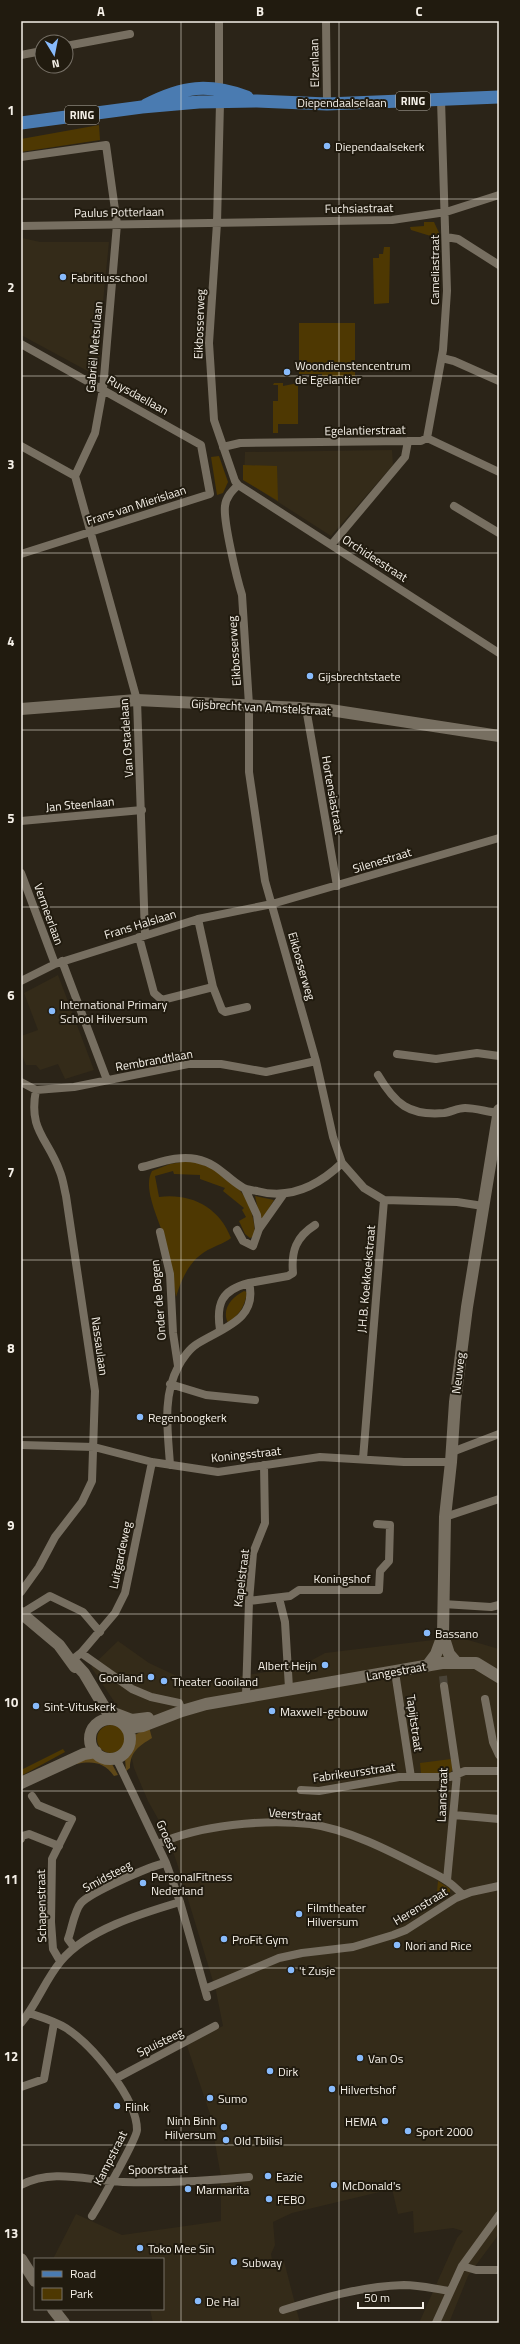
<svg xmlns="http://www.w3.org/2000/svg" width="520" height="2344" viewBox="0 0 520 2344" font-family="'Titillium Web',sans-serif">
<rect width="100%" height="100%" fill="#2b2418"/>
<!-- built -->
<path fill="#342b19" d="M22,238L40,242H109L102,312L99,370L95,375L21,335Z
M392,450L393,465L331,536L244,480L245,452Z
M58,975L94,1070L65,1079L58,1064L40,1070L36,1065H26L21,1053V1036L38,1030L24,993Z
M458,1637L499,1649V2234L468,2276L449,2323H419L457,2238L463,2231L453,2228L414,2233L413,2211L398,2214L392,2189L292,2213L273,2222L275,2245L271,2254L272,2260L284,2261L300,2323H153L150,2309H163V2259H53L76,2214L122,2235L221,2221V2177L210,2114L186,2043L223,2026L216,1991L176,1860L166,1833L148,1801L134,1768L132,1759V1738L128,1722L91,1667L118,1641L149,1663L194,1684L301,1666L325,1653Z"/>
<!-- green -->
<path fill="#4e3802" d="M99,125L100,140L21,152V139Z
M424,222H434L440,235L434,237L411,230L410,227L424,226Z
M384,247H390L389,303L374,304L373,258H379V254H383Z
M299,323H355V377L322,378V374H299Z
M274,383H283V386L298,383V424H278V433H273V401H278V385H273Z
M219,456L228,482L223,493L217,495L211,457Z
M243,465L277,466L278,501L243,480Z
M188,1161C227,1168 255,1195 255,1236L250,1238L245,1234L239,1221L246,1217L242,1210L244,1208L223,1191L225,1188L200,1179V1175L174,1174L173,1171L155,1176L159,1197C191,1193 219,1207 231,1238C225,1243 219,1244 212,1248C191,1257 182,1277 176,1297C173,1281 171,1264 167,1248C163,1226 141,1190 152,1171L170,1164Z
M255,1196L274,1200L261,1222Z
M244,1291L247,1292C245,1306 240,1314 228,1323C221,1309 232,1297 244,1291Z
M97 1739a14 14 0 1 1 28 0a14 14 0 1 1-28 0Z
M63,1749L65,1752L21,1776V1770Z
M451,1759L453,1769L450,1773H421L420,1763Z
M438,1881L450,1889V1893L436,1902Z"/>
<!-- forest -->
<path fill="#5f4818" d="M149,1727L152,1738C139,1746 130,1752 130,1768L126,1771L125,1759L135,1735Z
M97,1757L112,1764L118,1775L114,1776C104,1762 92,1761 77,1764L75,1761Z"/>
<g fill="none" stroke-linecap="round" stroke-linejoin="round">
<!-- street-tunnel -->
<path stroke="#494337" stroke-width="8" stroke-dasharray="8 4" stroke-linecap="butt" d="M443,1676L444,1686"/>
<!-- street -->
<path stroke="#776f61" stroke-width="8" d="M326,21L327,104
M66,46L130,34
M21,55L42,51
M217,92L219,84V21
M220,103L217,223L209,343L214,420L235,481L238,485L499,653
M21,157L106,145L117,224L103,389L95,433L75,476
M21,226L392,220L446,212L499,195
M446,237L458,239L499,265
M21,344L201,445L210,494L21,554
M442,358L454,361L499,381
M427,438L443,350L447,291L441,100
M427,438L499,472
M21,446L75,476
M223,447L240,443L408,441H421L427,438
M75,476L137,700L145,935
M238,485C232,491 226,497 225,506C223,521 237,579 242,595L249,705V772L265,881L316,1061L333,1137L342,1163L364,1188L384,1200L457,1202L483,1206
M454,506L499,533
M332,544L405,457L408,441
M306,708L337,886
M21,821L142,810
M21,873L55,964
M139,937L154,993L162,1000L213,987L198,919
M62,961L107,1080
M21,981L55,964L198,919L272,904L499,838
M213,987L222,1010L225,1012L247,1007
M397,1054L436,1059L477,1053L499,1056
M378,1075C395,1104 409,1116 444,1113C451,1112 458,1108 465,1108C476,1108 487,1112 499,1113
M21,1082L36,1090L74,1087L188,1064H221L266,1072L316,1061
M142,1167C159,1163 178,1155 196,1159C219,1164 224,1176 242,1187C246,1190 252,1190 257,1191C290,1200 318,1186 342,1163
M245,1189L257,1215L259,1229
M237,1230L243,1241L253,1246L259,1229L283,1195
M160,1232L170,1274L173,1333L178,1366
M249,1283L288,1276L293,1273C291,1251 296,1237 315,1225
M170,1384L206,1395L255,1400
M21,1445L94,1447L152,1462L218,1472L320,1457L404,1462H451
M452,1452L499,1434
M363,1459L384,1200
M170,1465C168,1432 162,1397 178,1367C182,1359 190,1348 197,1344C222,1328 258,1320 249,1283C221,1290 216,1304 220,1330
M445,1517L499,1499
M21,1592L39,1567L55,1537L82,1502L92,1481L95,1391L66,1196C64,1188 63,1179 60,1172C48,1138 28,1131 36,1090
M279,1598L285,1622L289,1688
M249,1601L290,1596L299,1590H379L380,1571L389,1561L390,1525L377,1524
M443,1604L491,1607L499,1605
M21,1614L50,1596L83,1612L100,1632
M81,1653L132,1689L151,1697L179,1703L182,1711
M72,1660L81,1653L115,1613L125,1593L152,1462
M395,1672L411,1777
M444,1686L457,1774L447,1880
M246,1696L249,1601L253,1553L265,1523L264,1465
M485,1699L493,1742L499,1755
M116,1758L166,1863L180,1902L207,1997
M301,1790L319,1791L399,1777H450L465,1771H499
M32,1796L38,1805L72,1819L52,1859L51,1922L53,1949L60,1961
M454,1815L499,1819
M21,1839L22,1836L29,1834L59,1846
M158,1844C200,1825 264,1819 310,1824C347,1829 390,1851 423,1868C431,1872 440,1876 447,1881C453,1885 458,1890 463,1895
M74,1947L68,1939C72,1929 74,1911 81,1903C91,1892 150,1866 166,1863
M205,1989L279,1958L302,1953L353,1947L393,1935L406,1930L456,1898L471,1892L499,1886
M29,2013C41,2017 55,2021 66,2028C92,2045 137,2098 137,2130C137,2138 99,2205 92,2216
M21,2023C37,2004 45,1980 61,1961C86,1930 143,1913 180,1902
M115,2079L215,2026
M21,2087L44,2079L54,2023
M21,2185C54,2168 88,2181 123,2182C165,2183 207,2181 249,2177
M462,2266L476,2270H499
M283,2310C322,2298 363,2286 404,2285C420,2285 435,2289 450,2291
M436,2323L462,2266L499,2215"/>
<!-- secondary -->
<path stroke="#776f61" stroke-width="12" d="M21,709L137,700L301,708L330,710L499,736
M21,1613L59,1645L75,1667
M443,1635L449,1654L455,1661
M72,1660L84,1673L106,1710L132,1720L148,1718
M427,1666L436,1654L443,1635L445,1517L451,1462L455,1402L467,1307L499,1110
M90 1739a20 20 0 1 1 40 0a20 20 0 1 1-40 0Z
M127,1728L143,1726L182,1711L206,1704L442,1663H476L499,1677
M21,1783L84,1754L96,1752
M21,2259L35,2281
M53,2309L64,2323"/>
<!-- primary -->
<path stroke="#4a7bb1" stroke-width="13" d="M146,105C183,86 208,83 247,97
M21,123L142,107L199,102L257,101L327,104L499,97"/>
</g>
<!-- grid -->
<path fill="none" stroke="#f5f0e8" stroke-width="1" stroke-opacity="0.55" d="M181,21V2323M339,21V2323M21,199H499M21,376H499M21,553H499M21,730H499M21,907H499M21,1084H499M21,1260H499M21,1437H499M21,1614H499M21,1791H499M21,1968H499M21,2145H499"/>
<!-- markers -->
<g fill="#88bbfc" stroke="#211b0f" stroke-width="1.5">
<circle cx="327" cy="146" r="4"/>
<circle cx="63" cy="277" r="4"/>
<circle cx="287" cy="372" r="4"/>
<circle cx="310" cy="676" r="4"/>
<circle cx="52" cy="1011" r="4"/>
<circle cx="140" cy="1417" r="4"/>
<circle cx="427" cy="1633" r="4"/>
<circle cx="325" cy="1665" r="4"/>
<circle cx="151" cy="1677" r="4"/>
<circle cx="164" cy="1681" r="4"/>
<circle cx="36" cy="1706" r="4"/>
<circle cx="272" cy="1711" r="4"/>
<circle cx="143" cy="1883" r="4"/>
<circle cx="299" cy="1914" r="4"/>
<circle cx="224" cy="1939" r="4"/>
<circle cx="397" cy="1945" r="4"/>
<circle cx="291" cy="1970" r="4"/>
<circle cx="360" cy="2058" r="4"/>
<circle cx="270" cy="2071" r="4"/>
<circle cx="332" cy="2089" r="4"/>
<circle cx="210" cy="2098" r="4"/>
<circle cx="117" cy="2106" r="4"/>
<circle cx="385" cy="2121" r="4"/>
<circle cx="224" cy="2127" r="4"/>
<circle cx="408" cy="2131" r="4"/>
<circle cx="226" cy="2140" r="4"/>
<circle cx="268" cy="2176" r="4"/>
<circle cx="334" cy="2185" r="4"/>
<circle cx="188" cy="2189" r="4"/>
<circle cx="269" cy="2199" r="4"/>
<circle cx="140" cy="2248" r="4"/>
<circle cx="234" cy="2262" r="4"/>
<circle cx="198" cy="2301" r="4"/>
</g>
<g text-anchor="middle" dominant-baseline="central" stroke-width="4" stroke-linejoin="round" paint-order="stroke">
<!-- shield labels -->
<g fill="#211b0f" stroke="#b5b0a7" stroke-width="1">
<rect x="396" y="92" width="34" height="18" rx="3"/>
<rect x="65" y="106" width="34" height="18" rx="3"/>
</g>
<g font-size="11" font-weight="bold" fill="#f5f0e8">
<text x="413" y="101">RING</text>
<text x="82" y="115">RING</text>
</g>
<!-- street labels -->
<g font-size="12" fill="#f5f0e8" stroke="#211b0f">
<text transform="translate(314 63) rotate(-91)">Elzenlaan</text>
<text x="342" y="102">Diependaalselaan</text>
<text transform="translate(359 208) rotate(-1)">Fuchsiastraat</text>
<text transform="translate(119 212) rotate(-1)">Paulus Potterlaan</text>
<text transform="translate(434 270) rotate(-90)">Cameliastraat</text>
<text transform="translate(199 324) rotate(-88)">Eikbosserweg</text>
<text transform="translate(94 347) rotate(-85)">Gabriël Metsulaan</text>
<text transform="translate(138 395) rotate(29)">Ruysdaellaan</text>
<text transform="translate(365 430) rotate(-1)">Egelantierstraat</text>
<text transform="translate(136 505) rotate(-18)">Frans van Mierislaan</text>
<text transform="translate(375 558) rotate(33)">Orchideestraat</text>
<text transform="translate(234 651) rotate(-94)">Eikbosserweg</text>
<text transform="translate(261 707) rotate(3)">Gijsbrecht van Amstelstraat</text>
<text transform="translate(126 738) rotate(-94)">Van Ostadelaan</text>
<text transform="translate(333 795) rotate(80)">Hortensiastraat</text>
<text transform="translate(80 804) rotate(-5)">Jan Steenlaan</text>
<text transform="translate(382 860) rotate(-17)">Silenestraat</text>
<text transform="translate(49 914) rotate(70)">Vermeerlaan</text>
<text transform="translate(140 924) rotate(-17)">Frans Halslaan</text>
<text transform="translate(302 966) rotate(74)">Eikbosserweg</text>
<text transform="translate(154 1060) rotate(-10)">Rembrandtlaan</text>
<text transform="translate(366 1279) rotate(-85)">J.H.B. Koekkoekstraat</text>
<text transform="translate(158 1300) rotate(-95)">Onder de Bogen</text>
<text transform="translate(100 1346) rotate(82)">Nassaulaan</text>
<text transform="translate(458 1373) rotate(-83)">Neuweg</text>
<text transform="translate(246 1454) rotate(-6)">Koningsstraat</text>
<text transform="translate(120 1555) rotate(-78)">Luitgardeweg</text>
<text transform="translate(241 1578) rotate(-83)">Kapelstraat</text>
<text x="342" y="1578">Koningshof</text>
<text transform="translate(396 1671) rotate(-10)">Langestraat</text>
<text transform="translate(415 1723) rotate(82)">Tapijtstraat</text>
<text transform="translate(354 1772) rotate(-8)">Fabrikeursstraat</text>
<text transform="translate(442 1795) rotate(-88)">Laanstraat</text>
<text transform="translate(295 1814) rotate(4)">Veerstraat</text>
<text transform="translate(167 1836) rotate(66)">Groest</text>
<text transform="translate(107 1876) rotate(-28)">Smidsteeg</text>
<text transform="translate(41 1906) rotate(-91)">Schapenstraat</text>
<text transform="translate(420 1906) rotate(-31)">Herenstraat</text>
<text transform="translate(160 2042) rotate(-26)">Spuisteeg</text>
<text transform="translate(110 2158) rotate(-63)">Kampstraat</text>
<text transform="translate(158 2169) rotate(-1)">Spoorstraat</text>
</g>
<!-- poi labels -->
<g font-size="12" fill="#f5f0e8" stroke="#211b0f" text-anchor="start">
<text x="335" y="146">Diependaalsekerk</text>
<text x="71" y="277">Fabritiusschool</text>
<text x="295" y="365">Woondienstencentrum<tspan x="295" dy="14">de Egelantier</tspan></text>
<text x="318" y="676">Gijsbrechtstaete</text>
<text x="60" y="1004">International Primary<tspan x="60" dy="14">School Hilversum</tspan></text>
<text x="148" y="1417">Regenboogkerk</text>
<text x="435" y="1633">Bassano</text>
<text x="317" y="1665" text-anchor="end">Albert Heijn</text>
<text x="143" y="1677" text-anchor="end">Gooiland</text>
<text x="172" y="1681">Theater Gooiland</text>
<text x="44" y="1706">Sint-Vituskerk</text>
<text x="280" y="1711">Maxwell-gebouw</text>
<text x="151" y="1876">PersonalFitness<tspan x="151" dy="14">Nederland</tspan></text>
<text x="307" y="1907">Filmtheater<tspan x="307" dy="14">Hilversum</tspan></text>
<text x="232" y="1939">ProFit Gym</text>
<text x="405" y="1945">Nori and Rice</text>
<text x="299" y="1970">'t Zusje</text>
<text x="368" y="2058">Van Os</text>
<text x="278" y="2071">Dirk</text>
<text x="340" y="2089">Hilvertshof</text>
<text x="218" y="2098">Sumo</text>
<text x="125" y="2106">Flink</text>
<text x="216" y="2120" text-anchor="end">Ninh Binh<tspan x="216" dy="14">Hilversum</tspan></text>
<text x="377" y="2121" text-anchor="end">HEMA</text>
<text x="416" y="2131">Sport 2000</text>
<text x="234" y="2140">Old Tbilisi</text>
<text x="276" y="2176">Eazie</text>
<text x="342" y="2185">McDonald's</text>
<text x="196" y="2189">Marmarita</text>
<text x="277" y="2199">FEBO</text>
<text x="148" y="2248">Toko Mee Sin</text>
<text x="242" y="2262">Subway</text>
<text x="206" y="2301">De Hal</text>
</g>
</g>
<!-- border -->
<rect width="520" height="2344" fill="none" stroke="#211b0f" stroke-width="44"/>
<!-- legend -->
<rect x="34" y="2258" width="130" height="52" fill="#211b0f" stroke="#767066"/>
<rect x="42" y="2271" width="20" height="6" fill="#4a7bb1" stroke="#767066"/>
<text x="70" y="2278" font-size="12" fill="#f5f0e8">Road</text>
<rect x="42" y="2288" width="20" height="12" fill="#4e3802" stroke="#767066"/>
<text x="70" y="2298" font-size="12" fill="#f5f0e8">Park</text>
<!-- north arrow -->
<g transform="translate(54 54) rotate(170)"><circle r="19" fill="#211b0f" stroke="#767066"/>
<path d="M0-3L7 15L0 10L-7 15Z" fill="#88bbfc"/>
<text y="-6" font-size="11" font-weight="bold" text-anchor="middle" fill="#f5f0e8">N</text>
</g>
<!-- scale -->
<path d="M358 2302v6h65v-6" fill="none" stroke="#f5f0e8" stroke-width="2"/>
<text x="364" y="2302" font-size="12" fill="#f5f0e8" stroke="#211b0f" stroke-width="3" paint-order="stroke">50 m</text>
<rect x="22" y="22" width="476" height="2300" fill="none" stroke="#f5f0e8" stroke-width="1.5"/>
<g font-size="13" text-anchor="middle" font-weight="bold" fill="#f5f0e8">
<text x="101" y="16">A</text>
<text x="260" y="16">B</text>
<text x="419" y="16">C</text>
<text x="11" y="115">1</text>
<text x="11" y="292">2</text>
<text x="11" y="469">3</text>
<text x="11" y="646">4</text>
<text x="11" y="823">5</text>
<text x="11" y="1000">6</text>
<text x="11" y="1177">7</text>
<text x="11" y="1353">8</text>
<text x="11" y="1530">9</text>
<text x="11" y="1707">10</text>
<text x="11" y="1884">11</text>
<text x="11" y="2061">12</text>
<text x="11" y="2238">13</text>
</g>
</svg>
